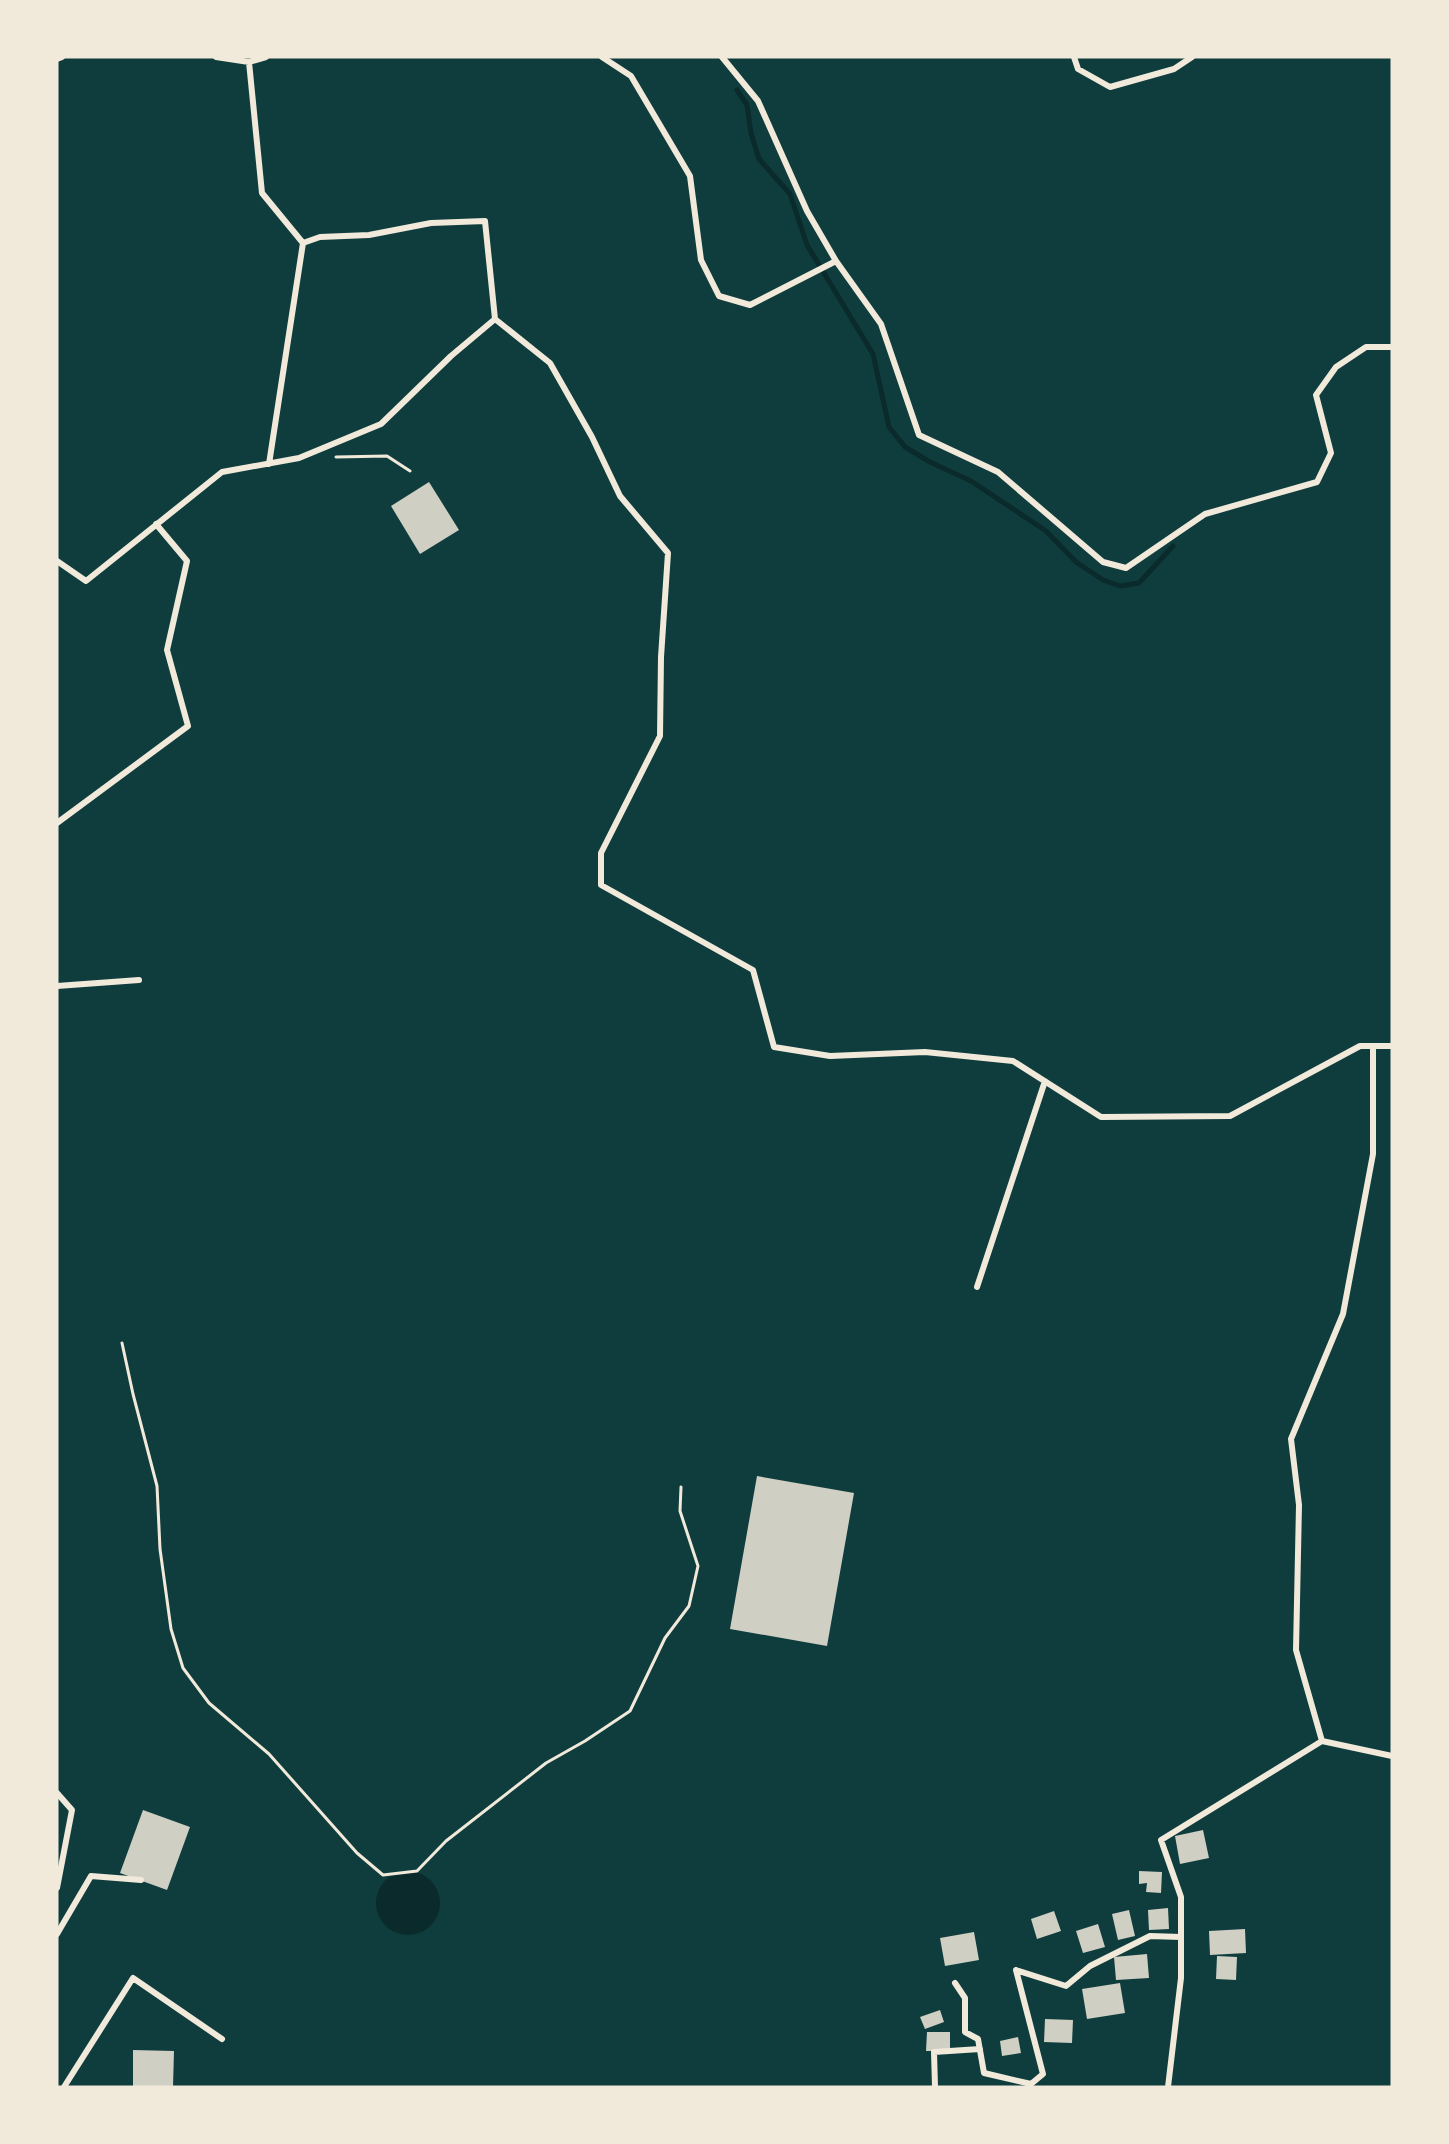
<svg xmlns="http://www.w3.org/2000/svg" width="1449" height="2144" viewBox="0 0 1449 2144" font-family="Barlow,sans-serif">
<rect width="100%" height="100%" fill="#0f3d3e"/>
<!-- water -->
<path fill="#0a2a2b" d="M376 1903a32 32 0 1 1 64 0a32 32 0 1 1-64 0Z"/>
<g fill="none" stroke-linecap="round" stroke-linejoin="round">
<!-- stream -->
<path stroke="#0a2a2b" stroke-width="5" d="M737,90L747,105L751,133L759,159L790,194L807,245L873,354L889,427L905,447L930,462L971,481L1046,531L1076,562L1103,580L1120,586L1139,583L1173,546"/>
</g>
<!-- building -->
<path fill="#cfcfc3" d="M429,482L459,530L420,554L391,506Z
M757,1476L854,1493L827,1646L730,1629Z
M143,1810L190,1827L167,1890L120,1873Z
M1203,1830L1209,1858L1180,1864L1175,1836Z
M1139,1871L1162,1872L1161,1893L1146,1892L1147,1883L1139,1884Z
M1168,1908L1169,1929L1149,1930L1148,1910Z
M1129,1910L1135,1936L1118,1940L1112,1914Z
M1054,1911L1061,1931L1037,1939L1031,1919Z
M1098,1924L1105,1947L1083,1953L1076,1931Z
M1245,1929L1246,1953L1210,1955L1209,1931Z
M974,1932L979,1960L945,1966L940,1938Z
M1147,1954L1149,1978L1116,1980L1114,1957Z
M1217,1956L1237,1957L1236,1980L1216,1979Z
M1120,1983L1125,2013L1087,2019L1082,1989Z
M940,2010L944,2022L925,2029L920,2017Z
M1045,2019L1073,2020L1072,2043L1044,2042Z
M927,2032H950V2051H926Z
M1018,2037L1021,2053L1002,2056L1000,2041Z
M133,2050L174,2051L173,2087H133Z"/>
<g fill="none" stroke-linecap="round" stroke-linejoin="round">
<!-- path -->
<path stroke="#f1e9da" stroke-width="3" d="M336,457L387,456L410,471
M122,1343L133,1394L157,1486L160,1549L171,1629L183,1668L209,1703L269,1754L357,1853L383,1875L417,1871L446,1841L546,1763L585,1741L630,1711L665,1638L689,1606L698,1566L680,1511L681,1487"/>
<!-- minor -->
<path stroke="#f1e9da" stroke-width="6" d="M216,57L249,62L262,193L303,243
M602,57L631,76L690,176L701,260L719,296L750,305L836,261
M722,57L758,101L807,211L836,261L881,324L919,435L998,472L1103,562L1126,568L1205,514L1317,482L1331,453L1316,395L1336,367L1366,347H1392
M1074,57L1078,69L1110,87L1174,69L1192,57
M57,59L62,57
M249,62L266,57
M269,464L303,243L320,237L369,235L431,223L485,221L495,319
M57,561L86,581L222,472L299,458L381,424L451,356L495,319L550,363L592,437L620,496L668,553L661,657L660,736L601,853V885L753,970L774,1047L830,1056L925,1052L1013,1061L1101,1117L1230,1116L1360,1046H1392
M57,823L188,726L167,650L187,561L156,524
M57,986L139,980
M977,1287L1045,1081
M1322,1741L1392,1756
M57,1793L72,1810L57,1888
M57,1934L91,1876L141,1880
M1016,1970L1066,1986L1090,1966L1150,1936L1181,1937
M955,1983L965,1998V2032L978,2039L984,2073L1031,2084L1043,2074L1016,1970
M64,2087L133,1978L222,2039
M935,2087L934,2052L980,2049
M1168,2087L1181,1978V1897L1161,1840L1322,1741L1296,1650L1299,1505L1291,1439L1343,1314L1373,1154V1046"/>
</g>
<!-- border -->
<rect width="1449" height="2144" fill="none" stroke="#f1e9da" stroke-width="117"/>
</svg>
